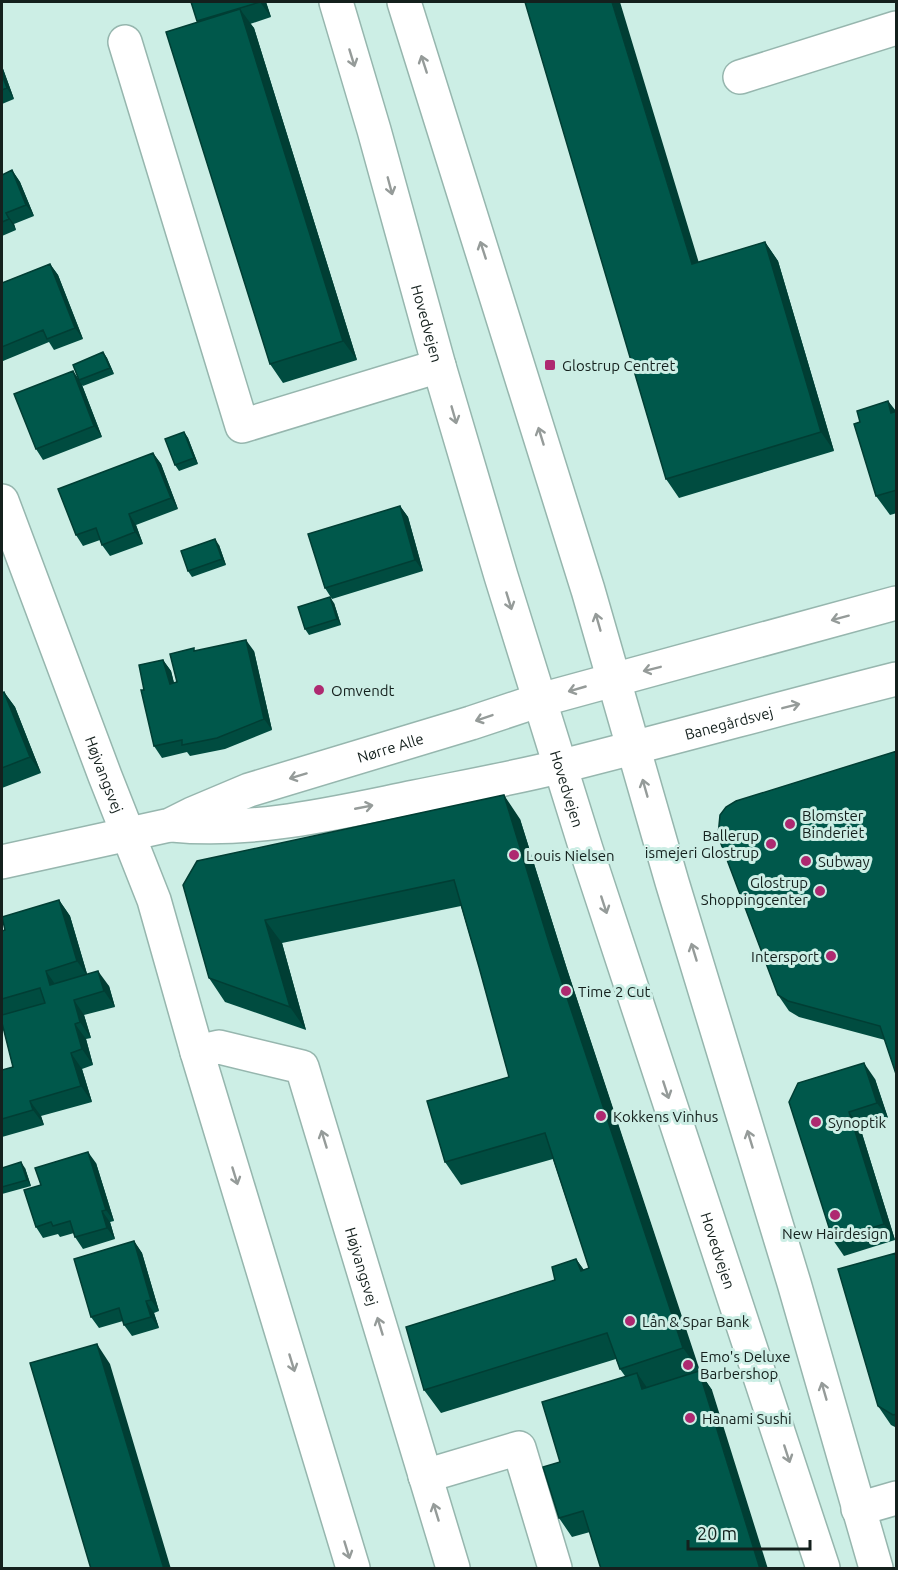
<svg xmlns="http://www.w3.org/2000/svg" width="898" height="1570" viewBox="0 0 898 1570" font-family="Ubuntu,sans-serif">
<rect width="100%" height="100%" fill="#cceee5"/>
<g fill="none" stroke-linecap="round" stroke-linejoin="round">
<defs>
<g id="minor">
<path d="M125,42L242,426L439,366"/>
<path d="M740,77L896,28"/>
<path id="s1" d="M2,501L105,776L154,900L197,1052L353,1568"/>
<path id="s2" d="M172,825C254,833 335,813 415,797C464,787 514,778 562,766C674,738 785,707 896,679"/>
<path id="s3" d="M2,862L170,825L192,814L249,790L471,723L540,700L896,603"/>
<path id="s4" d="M197,1052L219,1047L302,1067L453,1568"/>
<path d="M425,1476L519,1448L555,1568"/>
<path d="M858,1509L896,1498"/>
</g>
<g id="major">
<path id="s5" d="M336,2L374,130L439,366L501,576L586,849L823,1568"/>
<path d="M404,2L588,590L672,882L794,1283L876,1568"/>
</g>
</defs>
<!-- minor casing -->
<use href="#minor" stroke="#96b6ae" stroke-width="36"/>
<!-- major casing -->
<use href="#major" stroke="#96b6ae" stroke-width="36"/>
<!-- minor -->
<use href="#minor" stroke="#fff" stroke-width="33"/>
<!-- major -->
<use href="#major" stroke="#fff" stroke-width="33"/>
</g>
<!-- wall -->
<path fill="#004c40" d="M191,2H266L271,17L250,24L254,28L357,360L283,383L270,364L198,22Z
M2,66L14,99L2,104Z
M12,170L20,182L34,216L14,224L16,230L2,236V175Z
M765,242L778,261L834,451L679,498L666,479L699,262Z
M50,264L58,275L83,339L54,350L49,342L3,361L2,358V283Z
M103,352L107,358L114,374L83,386L82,385L102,437L43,460L36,449L73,371L78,378Z
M888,401L896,411H897V513L890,515L876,496L860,422Z
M184,432L188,438L198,464L179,471L175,465Z
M153,453L161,464L178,509L136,525L143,544L110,556L102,545L100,540L83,546L76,535Z
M400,506L408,517L423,571L332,599L325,588Z
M219,545L226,565L192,577L188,571Z
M334,603L341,625L309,635L305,629Z
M196,651H254L272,730L225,749L190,756L187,752L162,758L154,746L144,690L163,660L171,671L174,683L177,682Z
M4,692L15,707L41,773L2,788V693Z
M897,751L885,1040L799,1017L789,1011L778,995Z
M520,819L567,969L699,1371L712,1390L590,1532L572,1537L559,1518L560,1462L625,1376L620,1369L616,1359L441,1413L424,1390L555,1280L576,1259L584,1270L589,1268L553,1159L461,1185L445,1162L509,1077L479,967L461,906L282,943L306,1030L225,1002L209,978L183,885Z
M59,900L70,916L87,974L109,986L115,1007L84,1015L91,1038L86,1039L93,1065L82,1069L92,1102L41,1116L44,1125L2,1137V1070L13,1067L2,1023V931Z
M875,1079L888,1118L860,1127L895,1240L844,1256L833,1240L798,1083Z
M96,1163L114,1221L110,1222L115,1239L83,1249L75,1237L74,1233L60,1237L58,1234L43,1238L36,1227L41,1185Z
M2,1168H25L31,1186L2,1194Z
M134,1241L142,1253L159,1311L154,1313L159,1328L132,1336L124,1325L123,1321L99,1328L91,1317Z
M897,1253V1428L891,1425L878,1406Z"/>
<!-- shaded-wall -->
<path fill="#003e34" d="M260,2H266L271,17Z
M612,2H620L705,283L692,264Z
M240,9L254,28L357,360L343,341Z
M2,66L14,99L7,88L2,75Z
M12,170L20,182L34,216L26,205Z
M6,213L14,224L16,230L9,219Z
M765,242L778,261L834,451L821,432Z
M50,264L58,275L83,339L75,328Z
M103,352L107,358L114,374L110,368Z
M73,371L82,385L102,437L94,426Z
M888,401L897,413H891Z
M184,432L188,438L198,464L194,458Z
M153,453L161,464L178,509L171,498Z
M400,506L408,517L423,571L415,560Z
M129,514L136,525L143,544L135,532Z
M215,539L219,545L226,565L222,559Z
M330,597L334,603L341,625L337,619Z
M246,640L254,651L272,730L264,719Z
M163,660L171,671L177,695L170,684Z
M4,692L15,707L41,773L30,757Z
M504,795L520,819L567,969L700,1371L683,1348L550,946Z
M59,900L70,916L88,977L77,961Z
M265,920L282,943L306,1030L290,1007Z
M46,971L57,987L50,985Z
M98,971L109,986L115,1007L104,991Z
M74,1000L84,1015L91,1038L80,1022Z
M75,1024L86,1039L93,1065L82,1049Z
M71,1053L82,1069L92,1102L81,1086Z
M864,1063L875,1079L888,1118L877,1103Z
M30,1101L41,1116L44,1125L33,1110Z
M849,1112L860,1127L895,1240L884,1224Z
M88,1152L96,1163L114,1221L106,1210Z
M21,1162L25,1168L31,1186L27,1180Z
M102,1211L110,1222L115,1239L107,1228Z
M134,1241L142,1253L159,1311L151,1300Z
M576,1259L593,1283L581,1271Z
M146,1301L154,1313L159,1328L151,1317Z
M97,1344L110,1364L171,1569H164Z
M699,1371L712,1390L768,1569H760Z
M637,1373L650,1392L642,1389Z"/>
<!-- building -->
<path fill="#00584b" stroke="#003e34" stroke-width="1.5" d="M191,2H260L197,21Z
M525,2H612L692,264L765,242L821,432L666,479Z
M240,9L343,341L270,364L166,32Z
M2,75L7,88L2,90Z
M12,170L26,205L6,213L9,219L2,222V175Z
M50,264L75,328L47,339L43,330L2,347V283Z
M103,352L110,368L79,380L73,365Z
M73,371L94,426L36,449L14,394Z
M888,401L891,413L897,411V490L876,496L854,424L860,422L857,411Z
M184,432L194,458L175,465L165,439Z
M153,453L171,498L129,514L135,532L102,545L96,528L76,535L58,489Z
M400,506L415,560L325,588L308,534Z
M215,539L222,559L188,571L181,551Z
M330,597L337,619L305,629L298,607Z
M246,640L264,719L217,738L182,745V740L154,746L141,690H144L139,665L163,660L170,684L177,682L170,654L194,648V651Z
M4,692L30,757L2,768V693Z
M897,751V1077L880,1026L788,1001L778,995L718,836L720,815L726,807L736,801Z
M504,795L550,946L683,1348L620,1369L607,1333L424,1390L406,1327L555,1280L552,1267L576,1259L581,1271L589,1268L545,1133L445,1162L427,1101L509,1077L479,967L454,880L265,920L290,1007L209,978L183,885L197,861Z
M59,900L77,961L46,971L50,985L98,971L104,991L74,1000L80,1022L75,1024L82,1049L71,1053L81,1086L30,1101L33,1110L2,1119V1070L13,1067L2,1023V1015L45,1003L40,988L2,999V931L5,930L2,917Z
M864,1063L877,1103L849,1112L884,1224L833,1240L789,1102L798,1083Z
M88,1152L106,1210L102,1211L107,1228L75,1237L70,1221L53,1226L51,1222L36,1227L24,1190L41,1185L35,1168Z
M21,1162L27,1180L2,1187V1168Z
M134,1241L151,1300L146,1301L151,1317L124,1325L119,1308L91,1317L74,1259Z
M896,1253L897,1414L893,1415L878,1406L838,1269Z
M97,1344L164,1569H91L30,1363Z
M699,1371L760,1569H601L583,1511L559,1518L543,1467L560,1462L542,1402L637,1373L642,1389Z"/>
<!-- one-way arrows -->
<defs><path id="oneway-shaft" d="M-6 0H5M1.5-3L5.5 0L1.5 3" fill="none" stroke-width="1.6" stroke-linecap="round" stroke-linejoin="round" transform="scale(1.5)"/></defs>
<g stroke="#959b99">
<use href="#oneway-shaft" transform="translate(352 58) rotate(73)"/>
<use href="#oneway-shaft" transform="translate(424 64) rotate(-108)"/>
<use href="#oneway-shaft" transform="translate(390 186) rotate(75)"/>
<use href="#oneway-shaft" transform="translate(483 250) rotate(-108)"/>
<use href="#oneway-shaft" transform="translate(454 415) rotate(74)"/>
<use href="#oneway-shaft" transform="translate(541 436) rotate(-107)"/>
<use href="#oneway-shaft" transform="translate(509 601) rotate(73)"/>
<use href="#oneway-shaft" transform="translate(840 618) rotate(165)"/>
<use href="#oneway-shaft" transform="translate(598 622) rotate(-106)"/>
<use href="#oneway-shaft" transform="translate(652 669) rotate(166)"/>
<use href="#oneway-shaft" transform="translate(577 689) rotate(164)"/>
<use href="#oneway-shaft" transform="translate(791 706) rotate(-14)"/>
<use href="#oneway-shaft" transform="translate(484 718) rotate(161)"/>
<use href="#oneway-shaft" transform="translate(298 776) rotate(163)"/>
<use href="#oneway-shaft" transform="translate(645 788) rotate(-106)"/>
<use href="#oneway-shaft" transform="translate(364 807) rotate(-11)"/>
<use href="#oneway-shaft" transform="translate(604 905) rotate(72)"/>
<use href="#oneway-shaft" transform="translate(694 952) rotate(-107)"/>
<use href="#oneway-shaft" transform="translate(666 1090) rotate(72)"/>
<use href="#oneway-shaft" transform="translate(324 1139) rotate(-107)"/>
<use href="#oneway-shaft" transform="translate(750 1139) rotate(-107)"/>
<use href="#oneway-shaft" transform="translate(235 1176) rotate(73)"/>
<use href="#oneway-shaft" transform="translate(380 1326) rotate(-107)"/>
<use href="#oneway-shaft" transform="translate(292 1363) rotate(73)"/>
<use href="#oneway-shaft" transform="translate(824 1391) rotate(-106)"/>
<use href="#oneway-shaft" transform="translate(787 1454) rotate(72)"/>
<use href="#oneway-shaft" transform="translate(436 1512) rotate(-107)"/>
<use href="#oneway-shaft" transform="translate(347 1550) rotate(73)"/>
</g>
<!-- markers -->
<g fill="#ae2970" stroke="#cceee5" stroke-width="2">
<rect x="544" y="359" width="12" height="12" rx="3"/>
<circle cx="319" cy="690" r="6"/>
<circle cx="790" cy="824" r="6"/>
<circle cx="771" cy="844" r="6"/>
<circle cx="514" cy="855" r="6"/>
<circle cx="806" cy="861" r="6"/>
<circle cx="820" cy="891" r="6"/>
<circle cx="831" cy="956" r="6"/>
<circle cx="566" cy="991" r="6"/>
<circle cx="601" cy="1116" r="6"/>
<circle cx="816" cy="1122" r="6"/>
<circle cx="835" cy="1215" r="6"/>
<circle cx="630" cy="1321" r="6"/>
<circle cx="688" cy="1365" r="6"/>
<circle cx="690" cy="1418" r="6"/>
</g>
<g text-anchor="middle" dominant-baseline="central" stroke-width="6" stroke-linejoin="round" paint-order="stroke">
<!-- street labels -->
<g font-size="15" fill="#14201d" stroke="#cceee5">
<text stroke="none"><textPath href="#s5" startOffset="334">Hovedvejen</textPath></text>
<text stroke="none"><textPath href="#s2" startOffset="568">Banegårdsvej</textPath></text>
<text stroke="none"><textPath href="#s3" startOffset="406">Nørre Alle</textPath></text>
<text stroke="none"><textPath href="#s1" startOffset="292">Højvangsvej</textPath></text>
<text stroke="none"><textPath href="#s5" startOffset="820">Hovedvejen</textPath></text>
<text stroke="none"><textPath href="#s5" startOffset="1306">Hovedvejen</textPath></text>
<text stroke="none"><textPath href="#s4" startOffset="316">Højvangsvej</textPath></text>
</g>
<!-- poi labels -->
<g font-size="15" fill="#14201d" stroke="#cceee5" text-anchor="start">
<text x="562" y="365">Glostrup Centret</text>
<text x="331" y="690">Omvendt</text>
<text x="802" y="815">Blomster<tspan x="802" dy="17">Binderiet</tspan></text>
<text x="759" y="835" text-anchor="end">Ballerup<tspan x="759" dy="17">ismejeri Glostrup</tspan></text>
<text x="526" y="855">Louis Nielsen</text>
<text x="818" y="861">Subway</text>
<text x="808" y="882" text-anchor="end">Glostrup<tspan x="808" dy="17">Shoppingcenter</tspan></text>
<text x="819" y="956" text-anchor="end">Intersport</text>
<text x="578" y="991">Time 2 Cut</text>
<text x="613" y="1116">Kokkens Vinhus</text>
<text x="828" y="1122">Synoptik</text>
<text x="835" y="1233" text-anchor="middle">New Hairdesign</text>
<text x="642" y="1321">Lån &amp; Spar Bank</text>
<text x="700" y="1356">Emo's Deluxe<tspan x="700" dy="17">Barbershop</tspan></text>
<text x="702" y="1418">Hanami Sushi</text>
</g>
</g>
<!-- border -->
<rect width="898" height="1570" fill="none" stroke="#14201d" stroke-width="6"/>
<!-- scale -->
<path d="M688 1540v9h122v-9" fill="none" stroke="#14201d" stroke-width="3"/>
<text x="697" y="1540" font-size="18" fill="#14201d" stroke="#cceee5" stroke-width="4.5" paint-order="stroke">20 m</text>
</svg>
